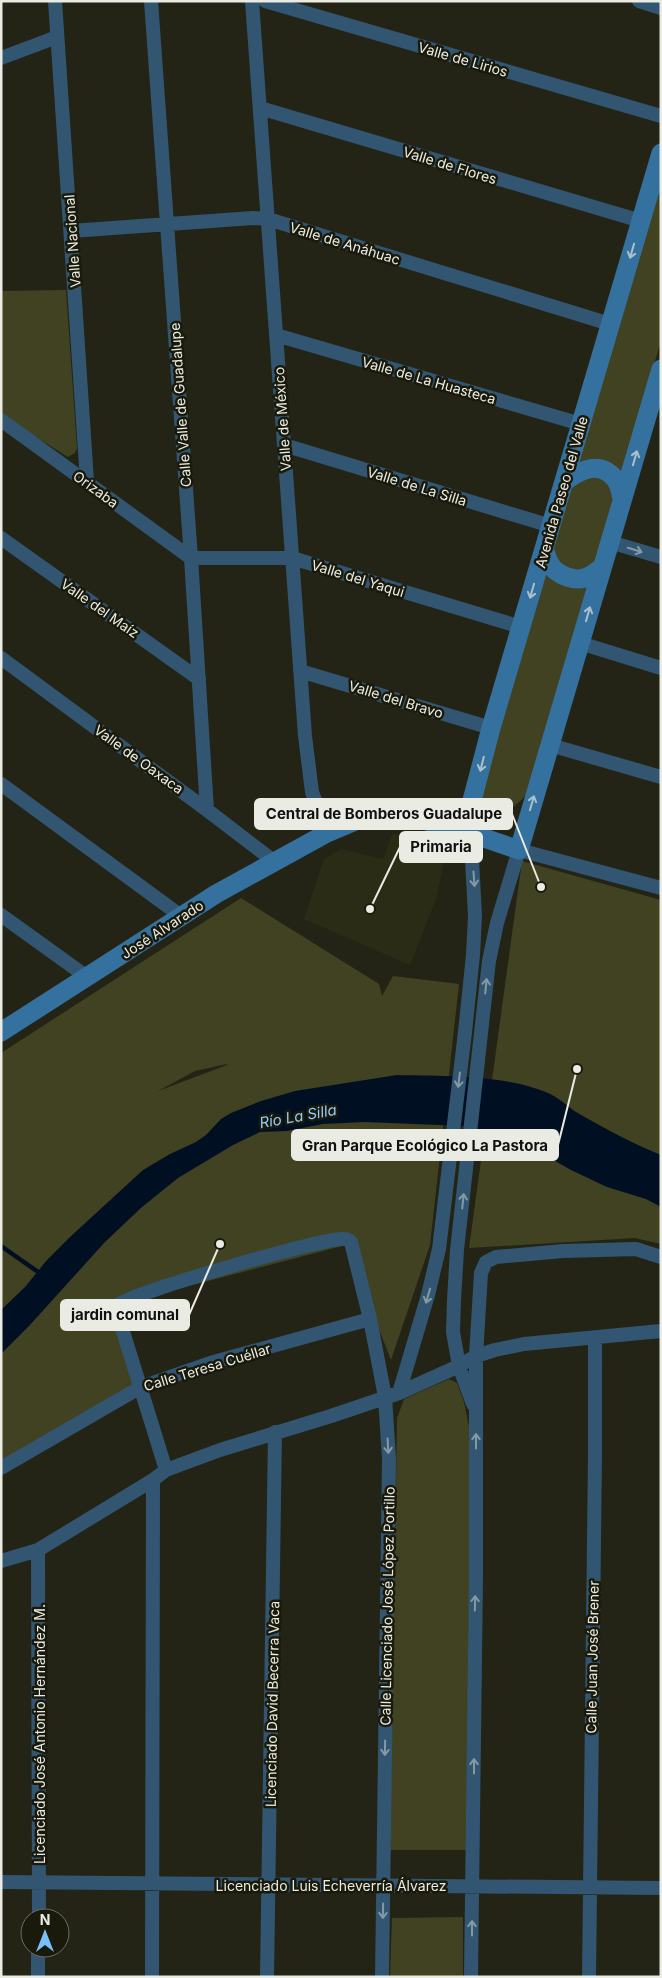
<svg xmlns="http://www.w3.org/2000/svg" width="662" height="1978" viewBox="0 0 662 1978" font-family="Inter,sans-serif">
<rect width="100%" height="100%" fill="#232415"/>
<!-- built -->
<path fill="#2a2c16" d="M393,833L447,849L436,899L410,965L304,919L324,859L341,849L383,859Z"/>
<!-- green -->
<path fill="#404222" fill-rule="evenodd" d="M661,182V341L527,793C522,802 504,815 493,815C488,815 485,813 481,811L479,797Z
M66,290L77,448L75,453L68,457L1,415V291Z
M522,861L661,900V1244L635,1238L469,1248Z
M241,898L379,984L382,996L393,976L459,984L430,1245L391,1360L346,1245L124,1303L141,1387L1,1469V1053ZM227,1064V1065L158,1091L195,1071Z
M449,1379L457,1383L464,1402L470,1432L468,1850H390L397,1418L404,1399Z
M463,1917V1977H390L392,1918Z"/>
<!-- water -->
<path fill="#001022" d="M397,1075C441,1076 508,1075 548,1093C558,1097 567,1106 576,1112C602,1127 633,1144 661,1155V1207L646,1199L607,1187L571,1170L534,1149L503,1136L464,1126L365,1122L323,1124L287,1131L260,1132L233,1145L178,1178L142,1207L105,1242L29,1326L1,1354V1310L25,1287L47,1260L70,1237L143,1170L170,1154L196,1142L206,1135L221,1119L231,1113L261,1101L295,1091Z"/>
<g fill="none" stroke-linecap="round" stroke-linejoin="round">
<!-- stream -->
<path stroke="#001022" stroke-width="4.5" d="M1,1246L41,1274"/>
<!-- street -->
<path stroke="#325672" stroke-width="14" d="M55,1L87,481
M151,1L191,558L207,810
M252,1L305,736L312,792L327,833
M265,1L661,116
M639,1L661,8
M1,58L57,37
M260,108L641,221
M71,231L253,218L268,219L610,324
M276,335L581,424
M1,420L191,558H292L521,627
M284,445L551,526
M1,538L199,679
M610,542L661,557
M580,643L661,668
M1,658L207,810L275,862
M300,671L491,728
M550,745L661,777
M1,784L181,916
M1,915L87,977
M399,1393L428,1295L439,1249L465,1032L473,955L475,916L472,859L464,831
M473,1404L459,1366L453,1332L454,1300L457,1250L489,961L497,923L519,850L661,888
M1,1468L141,1387L210,1363L370,1319
M166,1470L117,1312L118,1305C128,1294 325,1237 344,1239C348,1239 349,1240 351,1242L370,1319L385,1397L389,1459L382,1977
M38,1550L39,1918
M1,1561L38,1550L153,1480L166,1470L220,1450L331,1416L399,1393L459,1366L476,1356L495,1350L524,1344L661,1331
M1,1882L661,1888
M38,1977V1948
M152,1977L153,1480
M267,1977L275,1432
M471,1977L476,1576V1356L481,1273L486,1262L496,1257L563,1251L636,1249L661,1257
M589,1977L595,1453V1338"/>
<!-- secondary -->
<path stroke="#35719f" stroke-width="19" d="M564,482C580,470 600,459 616,480C619,485 621,493 622,499
M544,549C546,554 547,559 550,564C557,576 577,583 589,576C594,574 598,570 602,567
M464,831L491,728L661,153
M1,1032L216,894L327,833L360,819L385,813L401,814L464,831L519,850L661,369"/>
</g>
<!-- one-way arrows -->
<defs><path id="oneway-shaft" d="M-6 0H5M1.5-3L5.5 0L1.5 3" fill="none" stroke-width="1.6" stroke-linecap="round" stroke-linejoin="round" transform="scale(1.25)"/></defs>
<g stroke="#abc0cb">
<use href="#oneway-shaft" transform="translate(632 251) rotate(106)"/>
<use href="#oneway-shaft" transform="translate(635 458) rotate(-74)"/>
<use href="#oneway-shaft" transform="translate(532 591) rotate(106)"/>
<use href="#oneway-shaft" transform="translate(588 614) rotate(-74)"/>
<use href="#oneway-shaft" transform="translate(482 764) rotate(104)"/>
<use href="#oneway-shaft" transform="translate(532 803) rotate(-74)"/>
</g>
<g stroke="#8599a4">
<use href="#oneway-shaft" transform="translate(635 550) rotate(17)"/>
<use href="#oneway-shaft" transform="translate(474 879) rotate(86)"/>
<use href="#oneway-shaft" transform="translate(486 986) rotate(-84)"/>
<use href="#oneway-shaft" transform="translate(459 1080) rotate(97)"/>
<use href="#oneway-shaft" transform="translate(463 1201) rotate(-84)"/>
<use href="#oneway-shaft" transform="translate(428 1296) rotate(106)"/>
<use href="#oneway-shaft" transform="translate(476 1441) rotate(-90)"/>
<use href="#oneway-shaft" transform="translate(388 1446) rotate(87)"/>
<use href="#oneway-shaft" transform="translate(475 1603) rotate(-89)"/>
<use href="#oneway-shaft" transform="translate(385 1748) rotate(91)"/>
<use href="#oneway-shaft" transform="translate(474 1766) rotate(-90)"/>
<use href="#oneway-shaft" transform="translate(383 1911) rotate(91)"/>
<use href="#oneway-shaft" transform="translate(472 1928) rotate(-90)"/>
</g>
<g text-anchor="middle" dominant-baseline="central" stroke-width="5" stroke-linejoin="round" paint-order="stroke">
<!-- street labels -->
<g font-size="14" fill="#eaebe2" stroke="#1a1a0c">
<text transform="translate(463 59) rotate(16)">Valle de Lirios</text>
<text transform="translate(450 165) rotate(17)">Valle de Flores</text>
<text transform="translate(72 241) rotate(-94)">Valle Nacional</text>
<text transform="translate(345 243) rotate(17)">Valle de Anáhuac</text>
<text transform="translate(429 380) rotate(16)">Valle de La Huasteca</text>
<text transform="translate(180 405) rotate(-94)">Calle Valle de Guadalupe</text>
<text transform="translate(282 419) rotate(-94)">Valle de México</text>
<text transform="translate(417 486) rotate(17)">Valle de La Silla</text>
<text transform="translate(96 489) rotate(36)">Orizaba</text>
<text transform="translate(561 492) rotate(-74)">Avenida Paseo del Valle</text>
<text transform="translate(358 578) rotate(17)">Valle del Yaqui</text>
<text transform="translate(100 608) rotate(35)">Valle del Maíz</text>
<text transform="translate(396 699) rotate(17)">Valle del Bravo</text>
<text transform="translate(139 759) rotate(36)">Valle de Oaxaca</text>
<text transform="translate(162 929) rotate(-33)">José Alvarado</text>
<text transform="translate(207 1367) rotate(-17)">Calle Teresa Cuéllar</text>
<text transform="translate(387 1606) rotate(-89)">Calle Licenciado José López Portillo</text>
<text transform="translate(592 1657) rotate(-89)">Calle Juan José Brener</text>
<text transform="translate(272 1704) rotate(-89)">Licenciado David Becerra Vaca</text>
<text transform="translate(39 1734) rotate(-90)">Licenciado José Antonio Hernández M.</text>
<text x="331" y="1885">Licenciado Luis Echeverría Álvarez</text>
</g>
<!-- water labels -->
<g font-size="15" font-style="italic" fill="#92caf9" stroke="#1a1a0c">
<text transform="translate(298 1116) rotate(-10)">Río La Silla</text>
</g>
</g>
<!-- callouts -->
<path fill="none" stroke="#eaebe2" stroke-width="2" d="M541 887L512 814M370 909L400 847M577 1069L558 1145M220 1244L189 1315"/>
<g fill="#eaebe2" stroke="#1a1a0c" stroke-width="2">
<circle cx="541" cy="887" r="5"/>
<circle cx="370" cy="909" r="5"/>
<circle cx="577" cy="1069" r="5"/>
<circle cx="220" cy="1244" r="5"/>
</g>
<g fill="#eaebe2" stroke="#eaebe2" stroke-width="2">
<rect x="255" y="799" width="257" height="30" rx="5"/>
<rect x="400" y="832" width="82" height="30" rx="5"/>
<rect x="292" y="1130" width="266" height="30" rx="5"/>
<rect x="61" y="1300" width="128" height="30" rx="5"/>
</g>
<g font-size="15" text-anchor="middle" font-weight="bold" fill="#111">
<text x="384" y="819">Central de Bomberos Guadalupe</text>
<text x="441" y="852">Primaria</text>
<text x="425" y="1151">Gran Parque Ecológico La Pastora</text>
<text x="125" y="1320">jardin comunal</text>
</g>
<!-- border -->
<rect width="662" height="1978" fill="none" stroke="#eaebe2" stroke-width="5"/>
<!-- north arrow -->
<g transform="translate(45 1933)"><circle r="24" fill="#1a1a0c" stroke="#6d6e62"/>
<path d="M0-4L9 19L0 12L-9 19Z" fill="#79bff8"/>
<text y="-8" font-size="14" font-weight="bold" text-anchor="middle" fill="#eaebe2">N</text>
</g>
</svg>
